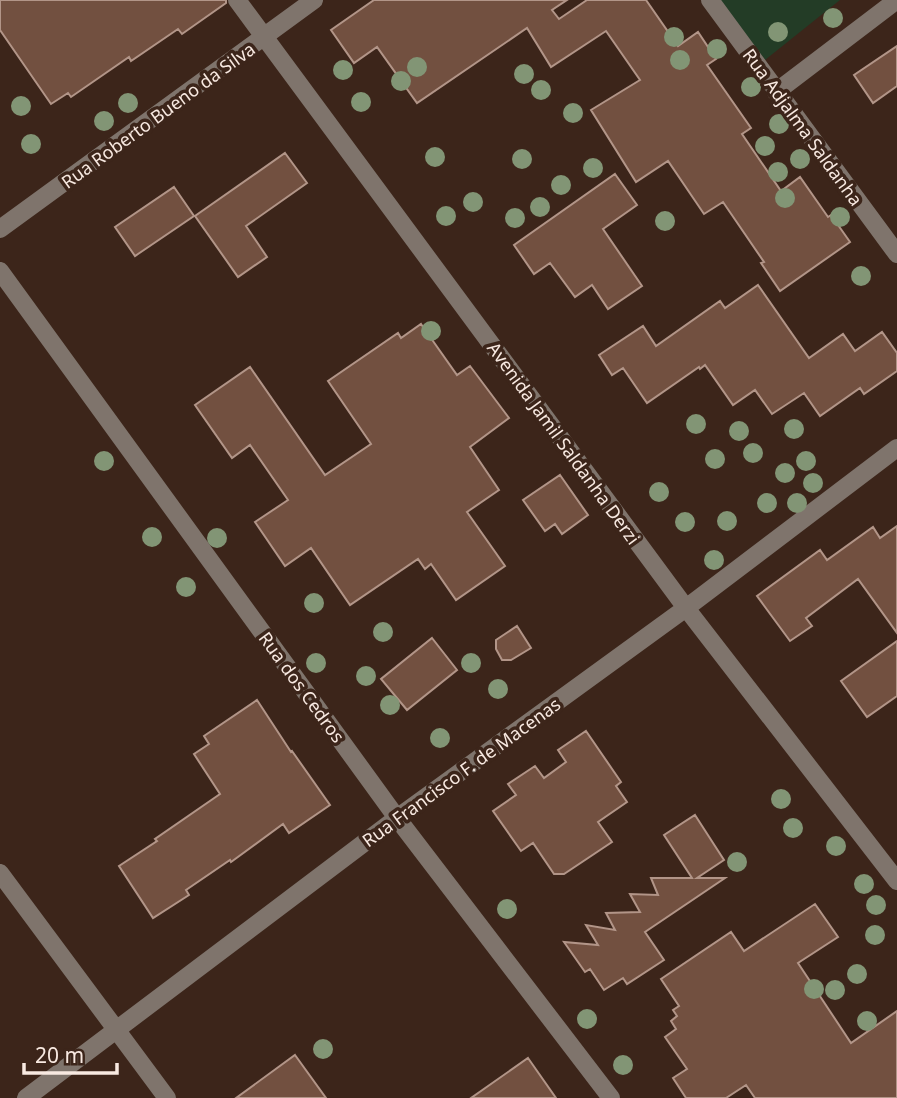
<svg xmlns="http://www.w3.org/2000/svg" width="897" height="1098" viewBox="0 0 897 1098" font-family="'Noto Sans',sans-serif">
<rect width="100%" height="100%" fill="#3c251a"/>
<!-- green -->
<path fill="#233c26" d="M720,0H840L765,60Z"/>
<!-- building -->
<path fill="#725040" stroke="#b29588" stroke-width="2" d="M0,0H226V3L182,34L178,29L131,61L129,57L71,97L68,93L51,104L0,30Z
M374,0H567L552,10L559,19L587,0H646L678,46L698,32L716,59L707,65L751,128L742,134L781,191L800,177L828,217L831,215L850,242L780,291L761,263L764,262L723,202L704,214L668,161L636,182L591,110L640,80L606,31L551,67L527,28L417,103L377,47L354,63L331,30Z
M897,46V86L873,103L854,75Z
M285,153L307,183L246,226L267,257L238,277L195,216Z
M615,174L637,205L603,229L642,286L608,309L592,285L575,297L550,263L534,274L514,245Z
M174,187L194,216L135,256L115,227Z
M758,285L809,358L843,334L855,351L882,332L897,353V371L864,394L860,388L820,416L804,393L772,414L755,390L733,405L705,365L700,369L699,367L647,403L623,368L612,375L599,355L643,326L656,346L720,301L725,308Z
M421,324L457,375L470,366L509,418L470,447L499,490L467,512L505,566L456,600L431,564L425,569L418,559L350,605L311,548L285,566L255,522L288,500L250,445L232,458L195,405L250,367L325,475L371,444L328,381L398,333L401,338Z
M560,475L588,515L562,534L555,524L545,531L523,500Z
M897,526V633L858,579L806,618L812,626L790,641L757,596L820,550L827,560L873,527L880,538Z
M517,626L531,648L511,660H502L496,649V640Z
M432,638L457,670L407,710L381,679Z
M897,641V696L867,717L841,681Z
M257,700L291,752L292,751L330,805L289,833L283,824L231,862L230,860L186,890L189,895L153,918L119,866L157,841L155,839L220,794L194,754L209,744L204,736Z
M586,731L621,782L616,786L627,802L598,822L612,842L564,874H554L533,843L521,851L493,811L516,795L508,784L535,766L544,778L566,762L558,750Z
M695,815L724,860L697,878H725L645,932L664,960L627,984L623,978L604,990L590,969L585,972L564,942L598,945L586,925L615,930L606,913L640,912L630,894L658,895L651,878H692L664,835Z
M815,904L838,937L798,963L851,1043L897,1011V1098H755L746,1085L726,1098H686L673,1078L687,1069L665,1037L676,1029L671,1021L677,1016L673,1010L679,1006L661,979L731,932L744,951Z
M295,1055L326,1098H236Z
M528,1058L556,1098H471Z"/>
<g fill="none" stroke-linecap="round" stroke-linejoin="round">
<!-- minor -->
<path stroke="#7f746c" stroke-width="18" d="M237,0L686,608L897,881
M710,0L897,254
M776,92L897,0
M0,229L314,0
M0,271L397,818L611,1098
M0,873L167,1098
M26,1098L397,818L686,608L897,448"/>
</g>
<!-- trees -->
<g fill="#829575">
<circle cx="833" cy="18" r="10"/>
<circle cx="778" cy="32" r="10"/>
<circle cx="674" cy="37" r="10"/>
<circle cx="717" cy="49" r="10"/>
<circle cx="680" cy="60" r="10"/>
<circle cx="417" cy="67" r="10"/>
<circle cx="343" cy="70" r="10"/>
<circle cx="524" cy="74" r="10"/>
<circle cx="401" cy="81" r="10"/>
<circle cx="751" cy="87" r="10"/>
<circle cx="541" cy="90" r="10"/>
<circle cx="361" cy="102" r="10"/>
<circle cx="128" cy="103" r="10"/>
<circle cx="21" cy="106" r="10"/>
<circle cx="573" cy="113" r="10"/>
<circle cx="104" cy="121" r="10"/>
<circle cx="779" cy="124" r="10"/>
<circle cx="31" cy="144" r="10"/>
<circle cx="765" cy="146" r="10"/>
<circle cx="435" cy="157" r="10"/>
<circle cx="522" cy="159" r="10"/>
<circle cx="800" cy="159" r="10"/>
<circle cx="593" cy="168" r="10"/>
<circle cx="778" cy="172" r="10"/>
<circle cx="561" cy="185" r="10"/>
<circle cx="785" cy="198" r="10"/>
<circle cx="473" cy="202" r="10"/>
<circle cx="540" cy="207" r="10"/>
<circle cx="446" cy="216" r="10"/>
<circle cx="840" cy="217" r="10"/>
<circle cx="515" cy="218" r="10"/>
<circle cx="665" cy="221" r="10"/>
<circle cx="861" cy="276" r="10"/>
<circle cx="431" cy="331" r="10"/>
<circle cx="696" cy="424" r="10"/>
<circle cx="794" cy="429" r="10"/>
<circle cx="739" cy="431" r="10"/>
<circle cx="753" cy="453" r="10"/>
<circle cx="715" cy="459" r="10"/>
<circle cx="104" cy="461" r="10"/>
<circle cx="806" cy="461" r="10"/>
<circle cx="785" cy="473" r="10"/>
<circle cx="813" cy="483" r="10"/>
<circle cx="659" cy="492" r="10"/>
<circle cx="767" cy="503" r="10"/>
<circle cx="797" cy="503" r="10"/>
<circle cx="727" cy="521" r="10"/>
<circle cx="685" cy="522" r="10"/>
<circle cx="152" cy="537" r="10"/>
<circle cx="217" cy="538" r="10"/>
<circle cx="714" cy="560" r="10"/>
<circle cx="186" cy="587" r="10"/>
<circle cx="314" cy="603" r="10"/>
<circle cx="383" cy="632" r="10"/>
<circle cx="316" cy="663" r="10"/>
<circle cx="471" cy="663" r="10"/>
<circle cx="366" cy="676" r="10"/>
<circle cx="498" cy="689" r="10"/>
<circle cx="390" cy="705" r="10"/>
<circle cx="440" cy="738" r="10"/>
<circle cx="781" cy="799" r="10"/>
<circle cx="793" cy="828" r="10"/>
<circle cx="836" cy="846" r="10"/>
<circle cx="737" cy="862" r="10"/>
<circle cx="864" cy="884" r="10"/>
<circle cx="876" cy="905" r="10"/>
<circle cx="507" cy="909" r="10"/>
<circle cx="875" cy="935" r="10"/>
<circle cx="857" cy="974" r="10"/>
<circle cx="814" cy="989" r="10"/>
<circle cx="835" cy="990" r="10"/>
<circle cx="587" cy="1019" r="10"/>
<circle cx="867" cy="1021" r="10"/>
<circle cx="323" cy="1049" r="10"/>
<circle cx="623" cy="1065" r="10"/>
</g>
<g text-anchor="middle" dominant-baseline="central" stroke-width="7" stroke-linejoin="round" paint-order="stroke">
<!-- street labels -->
<g font-size="18" fill="#f8e9e1" stroke="#3c251a">
<text transform="translate(158 115) rotate(-36)">Rua Roberto Bueno da Silva</text>
<text transform="translate(803 127) rotate(54)">Rua Adjalma Saldanha</text>
<text transform="translate(564 443) rotate(54)">Avenida Jamil Saldanha Derzi</text>
<text transform="translate(302 687) rotate(54)">Rua dos Cedros</text>
<text transform="translate(461 772) rotate(-36)">Rua Francisco F. de Macenas</text>
</g>
</g>
<!-- scale -->
<path d="M24 1063v10h93v-10" fill="none" stroke="#f8e9e1" stroke-width="3.5"/>
<text x="35" y="1063" font-size="21" fill="#f8e9e1" stroke="#3c251a" stroke-width="5" paint-order="stroke">20 m</text>
</svg>
